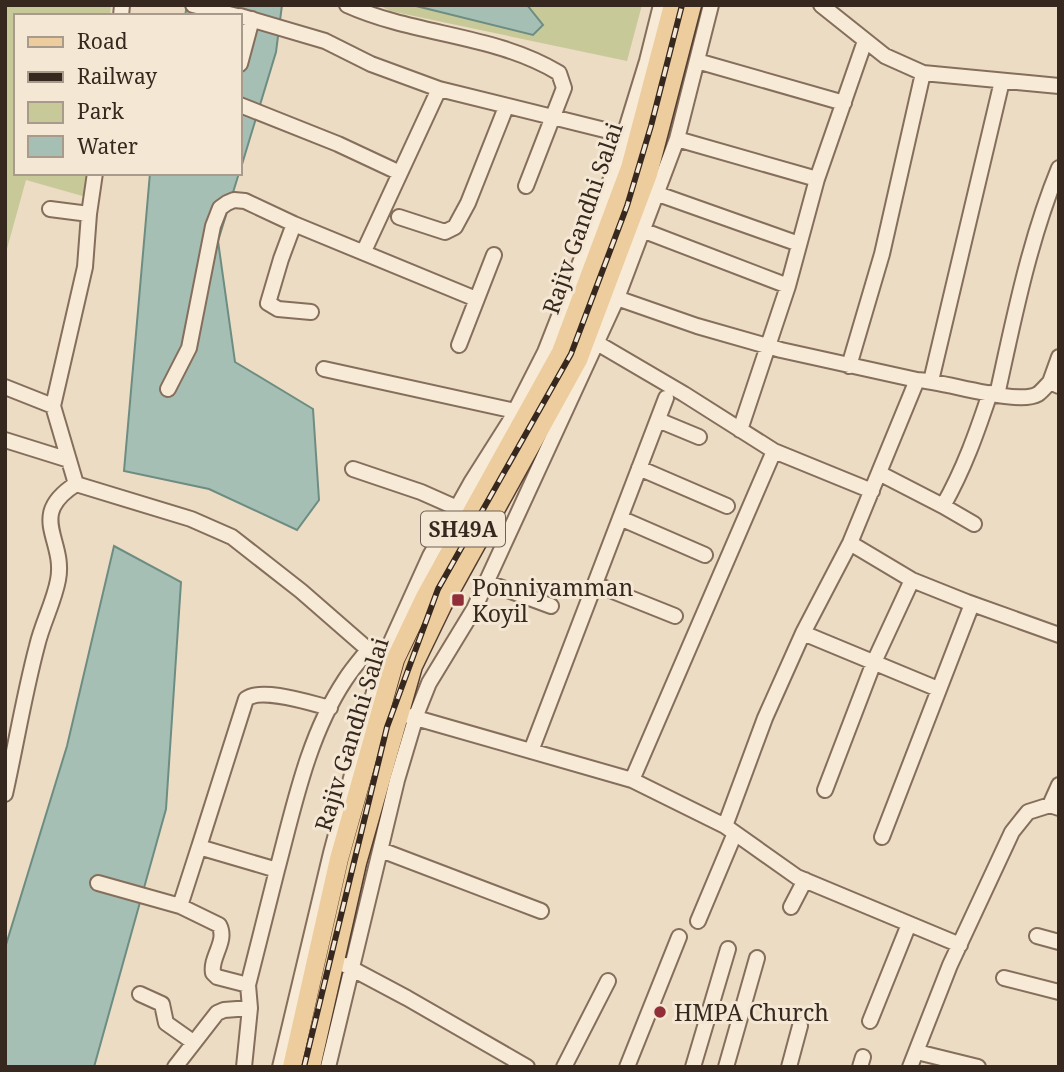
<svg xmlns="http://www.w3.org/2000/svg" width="1064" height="1072" viewBox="0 0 1064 1072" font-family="'Noto Serif',serif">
<rect width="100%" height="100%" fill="#ecdcc4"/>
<!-- green -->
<path fill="#c8c999" d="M5,5H111L110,16H16V173H89L86,197L26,180L5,256Z
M379,5H642L627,61L390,11Z"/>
<!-- water -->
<path fill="#a6bfb5" stroke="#6d8d82" stroke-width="2" d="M187,5H282L276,52L240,171V16H185Z
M412,5H527L543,25L533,35Z
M150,173H239L218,241L235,362L313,409L319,500L297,530L209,489L124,471Z
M114,546L181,582L166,809L94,1067H5V948L67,746Z"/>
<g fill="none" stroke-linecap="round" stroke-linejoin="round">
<defs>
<path id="minor" d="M193,5L237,16
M347,5C416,36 495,34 559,73L564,88L526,186
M821,5L885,56L923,73L1059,86
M121,16L122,5
M240,16L325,41L371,64L439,89L625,135
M697,61L844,103
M240,64L252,19
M240,105L338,144L400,173
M677,139L817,179
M658,194L799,244
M50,209L89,214L85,267L53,406
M89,214L95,173
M399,217L445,232L455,227L468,203L506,107
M294,224L281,259L268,303L278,309L311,312
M642,230L788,286
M364,251L439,89
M611,296L697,326L781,350L917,380C944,381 1018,406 1038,394C1042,391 1047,385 1050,382L1059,386
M597,343L684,394L774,451L872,491
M459,345L494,255
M849,366L882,254L923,73
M324,369L515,411
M931,381L1002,81
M1050,382L1059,357
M5,387L53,406L76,484L191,519L232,537L301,591L387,666
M168,389L189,348L213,226L220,208L227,203L234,200L245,201L294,224L476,299
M997,395C1014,318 1029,241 1059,168
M658,420L699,437
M740,430L788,286L817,179L865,41
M5,440L69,460
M639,468L727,506
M353,469L421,492L457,508
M879,473L943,506L974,524
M943,506C964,469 977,432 990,393
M620,518L705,555
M850,543L912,580L967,602L1059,635
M486,582L551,606
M595,584L675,616
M803,633L938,689
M409,716L632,780L725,826L797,877L960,945
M531,751L666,398
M632,780L774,451
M825,790L874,662L912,580
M5,794C16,745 24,695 37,646C42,624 54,602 58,580C66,539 26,516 76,484
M1050,805L1059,785
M725,826L765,718L803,633L850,543L917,380
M882,837L972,604
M199,847L246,699C261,687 310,703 330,708
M381,850L541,911
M277,870C294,806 308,736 345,680C352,669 360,660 368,650
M98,883L180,906L219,925C228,941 210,957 213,973L217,977L248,985
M180,906L199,847L277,870L248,985L250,1008L244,1067
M791,907L805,880
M698,921L735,833
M1037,936L1059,942
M345,965L407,998L527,1067
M1004,978L1059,992
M140,994L162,1004L166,1023L193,1042
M870,1021L909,924
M917,1052L978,1067
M175,1067L217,1013L224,1010L250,1008
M280,1067L331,853L382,662L430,556L472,481L510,421L545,352L603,204L647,61L661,5
M328,1067L397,780L417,713L429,683L474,609L617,298L677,139L711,5
M564,1067L608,981
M627,1067L679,937
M693,1067L728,949
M726,1067L757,958
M789,1067L800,1026
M860,1067L863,1057
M910,1067L950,965L1012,832L1028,812L1050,805L1059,808"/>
<path id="major" d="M292,1067L339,859L395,660L425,597L561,352L630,168L673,5
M311,1067L357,863L413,666L442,606L578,360L648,174L692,5"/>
</defs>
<!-- minor casing -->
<use href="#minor" stroke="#856e5c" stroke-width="18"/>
<!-- major casing -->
<use href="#major" stroke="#533d30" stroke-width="21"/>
<!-- minor -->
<use href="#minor" stroke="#f7ead7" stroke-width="14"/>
<!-- major -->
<use href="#major" stroke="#edcd9e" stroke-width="18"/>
<defs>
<path id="rail" d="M304,1067L387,727L438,589L571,354L627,206L651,126L682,5"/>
</defs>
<!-- rail casing -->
<use href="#rail" stroke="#36281f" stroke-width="6"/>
<!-- rail -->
<use href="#rail" stroke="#f4e7d4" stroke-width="3.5" stroke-dasharray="10" stroke-linecap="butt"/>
</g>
<!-- markers -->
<g fill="#912f39" stroke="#f4e7d4" stroke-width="2.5">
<rect x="451" y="593" width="14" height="14" rx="3.5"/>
<circle cx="660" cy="1012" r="7"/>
</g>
<g text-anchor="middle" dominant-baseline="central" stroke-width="6" stroke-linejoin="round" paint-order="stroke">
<!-- shield labels -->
<rect fill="#f4e7d4" stroke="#6f6155" stroke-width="2" x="421" y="511.5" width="84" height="35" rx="5"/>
<g font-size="21" font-weight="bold" fill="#36281f">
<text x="463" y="529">SH49A</text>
</g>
<!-- street labels -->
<g font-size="23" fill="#36281f" stroke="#f4e7d4">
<text transform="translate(582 218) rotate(-71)">Rajiv Gandhi Salai</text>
<text transform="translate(351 734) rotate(-73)">Rajiv Gandhi Salai</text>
</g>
<!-- poi labels -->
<g font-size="23" fill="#36281f" stroke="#f4e7d4" text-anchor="start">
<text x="472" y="587">Ponniyamman<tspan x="472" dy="26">Koyil</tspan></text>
<text x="674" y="1012">HMPA Church</text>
</g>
</g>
<!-- border -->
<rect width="1064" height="1072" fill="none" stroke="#36281f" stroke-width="14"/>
<!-- legend -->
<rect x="14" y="14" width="228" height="161" fill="#f4e7d4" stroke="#a89b8c" stroke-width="2"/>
<rect x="28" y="37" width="35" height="10" fill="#edcd9e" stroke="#a89b8c" stroke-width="2"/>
<text x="77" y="49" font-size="21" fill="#36281f">Road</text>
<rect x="28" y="72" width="35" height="10" fill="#36281f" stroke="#a89b8c" stroke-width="2"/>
<text x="77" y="84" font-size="21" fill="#36281f">Railway</text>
<rect x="28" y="102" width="35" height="21" fill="#c8c999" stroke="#a89b8c" stroke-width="2"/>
<text x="77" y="119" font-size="21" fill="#36281f">Park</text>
<rect x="28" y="136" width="35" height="21" fill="#a6bfb5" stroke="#a89b8c" stroke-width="2"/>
<text x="77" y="154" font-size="21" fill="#36281f">Water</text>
</svg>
